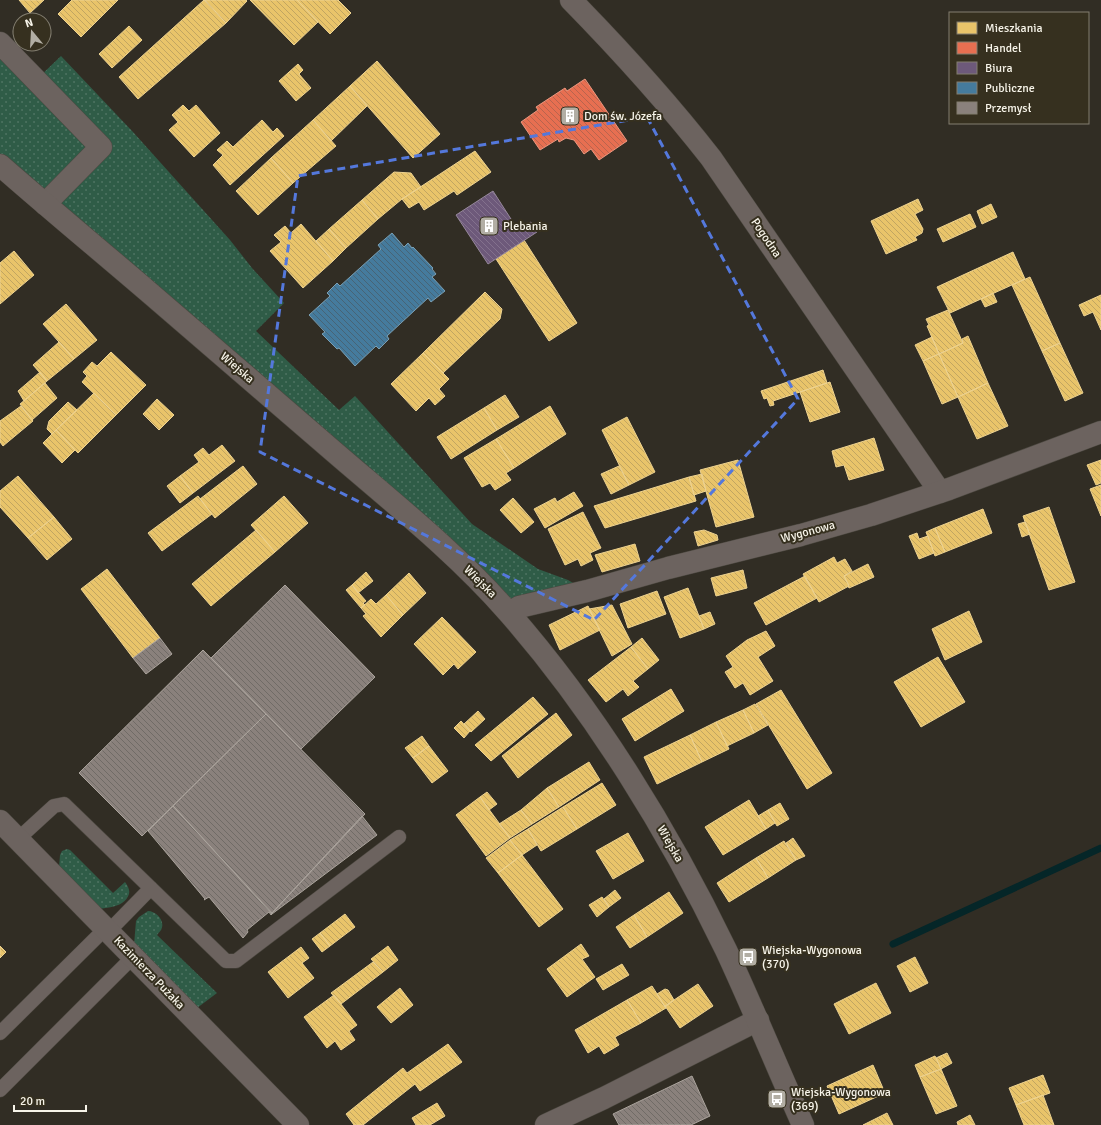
<svg xmlns="http://www.w3.org/2000/svg" width="1101" height="1125" viewBox="0 0 1101 1125" font-family="Signika,sans-serif">
<defs>
<pattern id="grass-dots" width="8" height="8" patternUnits="userSpaceOnUse"><rect width="8" height="8" fill="#2f5c47"/><path d="M2 2h.1M6 6h.1" fill="none" stroke="#4e7462" stroke-width="1.8" stroke-linecap="round"/></pattern>
<pattern id="homes-back-hatch" width="6" height="6" patternUnits="userSpaceOnUse"><rect width="6" height="6" fill="#e9c46a"/><path d="M-1 5l2 2M0 0l6 6M5-1l2 2" fill="none" stroke="#c1a561"/></pattern>
<pattern id="shops-back-hatch" width="6" height="6" patternUnits="userSpaceOnUse"><rect width="6" height="6" fill="#e76f51"/><path d="M-1 5l2 2M0 0l6 6M5-1l2 2" fill="none" stroke="#b8644e"/></pattern>
<pattern id="offices-back-hatch" width="6" height="6" patternUnits="userSpaceOnUse"><rect width="6" height="6" fill="#6d597a"/><path d="M-1 5l2 2M0 0l6 6M5-1l2 2" fill="none" stroke="#83718d"/></pattern>
<pattern id="public-back-hatch" width="6" height="6" patternUnits="userSpaceOnUse"><rect width="6" height="6" fill="#457b9d"/><path d="M-1 5l2 2M0 0l6 6M5-1l2 2" fill="none" stroke="#476476"/></pattern>
<pattern id="industry-back-hatch" width="6" height="6" patternUnits="userSpaceOnUse"><rect width="6" height="6" fill="#8a817c"/><path d="M-1 5l2 2M0 0l6 6M5-1l2 2" fill="none" stroke="#706b66"/></pattern>
</defs>
<rect width="100%" height="100%" fill="#312d24"/>
<!-- grass -->
<path fill="url(#grass-dots)" d="M0,43L36,80L61,56L133,132L230,240L252,268L284,303L256,331L339,410L355,396L472,524L538,569L568,580L587,591L519,607L0,165Z
M67,849L70,850L113,893L125,882C128,886 130,890 129,894C124,910 99,908 86,910L58,880L60,855L62,851Z
M148,911C156,911 166,921 161,930C160,932 158,933 157,935L217,993L189,1014L133,957L136,921L139,917Z"/>
<!-- homes -->
<path fill="url(#homes-back-hatch)" stroke="#edd290" d="M19,0H44L30,13Z
M72,0H118L81,37L58,14Z
M204,0L226,23L138,99L119,77Z
M205,0H246L247,1L226,23Z
M250,0H297L318,22L294,45Z
M297,0H338L351,13L330,34Z
M129,26L142,40L112,68L99,54Z
M377,61L440,134L413,158L350,86Z
M298,64L303,70L299,74L311,88L296,101L279,81Z
M350,86L367,106L331,141L313,120Z
M183,105L189,111L196,105L220,133L194,157L169,130L178,122L172,115Z
M262,120L273,132L277,128L284,136L230,185L213,165L223,155L217,150L227,141L233,147Z
M313,120L336,146L293,183L271,158Z
M475,151L491,172L457,195L454,191L424,210L419,202L409,208L402,199Z
M271,158L293,183L258,215L236,191Z
M394,172L411,173L421,187L402,199L378,219L362,200Z
M918,199L923,210L915,214L923,229L922,233L915,237L917,240L886,254L871,221Z
M362,200L378,219L346,248L329,229Z
M991,204L997,217L982,224L977,211Z
M970,214L976,227L943,242L937,229Z
M301,224L333,261L303,288L270,251L281,242L274,235L285,226L291,233Z
M329,229L346,248L333,261L316,241Z
M524,240L577,323L549,341L496,259Z
M14,251L34,275L0,304V263Z
M1013,252L1025,279L950,313L937,287Z
M1030,277L1060,343L1042,351L1012,285Z
M485,292L502,309L500,319L443,373L423,353Z
M993,293L997,302L985,307L981,299Z
M1101,295V330L1093,312L1084,316L1079,305Z
M66,304L97,340L74,359L43,324Z
M948,310L963,343L939,354L927,326L929,325L926,319Z
M968,336L988,383L958,397L939,354L963,343L962,339Z
M932,337L939,354L923,361L915,345Z
M59,342L74,359L47,381L33,365Z
M1060,343L1083,393L1065,401L1042,351Z
M111,352L146,385L116,415L82,382L87,376L83,372L92,362L97,366Z
M423,353L449,379L439,389L445,396L435,405L429,398L416,411L391,384Z
M939,354L958,397L942,404L923,361Z
M823,370L827,383L773,401L774,405L770,406L767,398L764,399L761,391Z
M40,372L47,381L24,401L18,391Z
M830,382L840,412L810,422L800,392Z
M45,383L57,398L32,420L20,404Z
M988,383L1008,426L977,439L958,397Z
M94,393L116,415L78,453L56,430Z
M505,395L519,417L497,430L484,408Z
M157,399L174,415L159,430L143,414Z
M68,402L77,410L52,434L47,429L49,421Z
M21,406L33,421L3,446L0,442V421Z
M550,406L566,434L514,468L496,439Z
M484,408L497,430L451,459L437,437Z
M627,417L655,472L629,485L602,430Z
M56,430L75,450L62,463L43,443Z
M874,438L884,470L849,480L844,465L836,467L832,451Z
M496,439L514,468L506,473L511,480L495,490L490,483L482,487L464,458Z
M222,445L235,461L193,493L180,476L199,462L194,455L203,448L209,455Z
M738,460L754,517L716,527L700,470Z
M1101,460V483L1096,485L1087,465Z
M243,466L257,484L215,518L200,499Z
M619,466L629,485L611,494L601,474Z
M702,474L706,491L694,495L689,477Z
M18,476L54,517L28,538L0,507V491Z
M180,476L193,493L180,503L167,486Z
M689,477L696,501L605,528L594,506Z
M1101,485V516L1090,489Z
M574,492L583,506L545,528L534,509L555,498L557,502Z
M198,496L212,514L162,551L148,533Z
M284,496L308,523L275,552L251,525Z
M513,498L534,522L521,533L500,510Z
M1049,507L1075,582L1049,590L1023,516Z
M983,509L992,533L945,552L935,528Z
M583,512L601,548L590,553L593,560L581,566L578,559L565,565L548,529Z
M54,517L72,539L47,560L28,538Z
M1025,522L1030,534L1022,537L1018,524Z
M935,528L945,552L935,556L926,532Z
M256,530L275,552L211,606L192,584Z
M704,530L717,535L718,540L698,546L694,532Z
M917,533L919,539L928,536L934,553L919,559L909,536Z
M635,544L640,561L602,572L595,555Z
M834,557L837,563L845,559L852,571L844,576L849,586L819,602L803,574Z
M868,564L874,577L849,588L848,586H849L844,576Z
M107,569L160,638L133,658L81,589Z
M743,570L747,588L716,596L711,578Z
M366,572L373,581L358,593L352,585Z
M409,573L426,593L403,615L386,595Z
M805,576L817,598L766,625L754,603Z
M352,585L366,601L363,603L365,605L361,608L346,590Z
M688,588L704,629L680,638L664,597Z
M657,591L666,614L628,628L620,604Z
M386,595L403,615L381,637L363,616L366,614L361,608L371,599L376,604Z
M612,605L632,644L612,656L589,609Z
M588,606L600,630L560,650L549,625Z
M969,611L982,642L945,660L932,629Z
M710,612L715,624L704,629L699,616Z
M442,617L476,652L458,669L454,664L443,675L414,644Z
M766,631L775,646L758,657L773,681L750,695L743,683L735,688L725,672L733,667L726,656L747,640Z
M642,638L659,660L648,669L631,647Z
M631,647L648,669L633,681L639,687L628,696L623,689L606,702L588,680Z
M938,657L965,702L921,727L894,682Z
M671,689L684,711L635,741L622,719Z
M781,690L832,773L807,789L756,704Z
M533,697L548,714L491,761L475,745Z
M755,704L768,725L754,733L743,710Z
M743,710L754,733L727,746L716,722Z
M478,711L485,719L471,732L464,724Z
M556,713L572,735L518,778L502,756Z
M461,721L470,731L464,738L454,728Z
M716,722L729,749L702,762L690,735Z
M690,735L702,762L657,784L644,757Z
M422,736L429,746L413,758L405,748Z
M429,746L448,771L432,783L413,758Z
M589,762L600,780L559,807L547,788Z
M602,783L616,805L577,829L563,807Z
M547,788L559,807L532,824L521,810Z
M487,792L497,804L489,810L480,797Z
M480,797L510,838L486,856L456,815Z
M749,800L766,829L723,855L705,827Z
M780,803L789,819L777,826L768,810Z
M563,807L577,829L541,851L528,829Z
M521,810L532,824L510,838L499,824Z
M768,810L775,823L766,829L758,816Z
M528,829L537,845L522,855L510,840Z
M628,833L644,861L613,879L596,851Z
M793,838L805,856L796,860L786,843Z
M510,840L522,855L498,873L486,858Z
M784,841L796,860L768,878L756,858Z
M522,855L563,909L539,927L498,873Z
M756,858L768,878L729,902L717,883Z
M615,890L621,898L609,907L604,899Z
M669,892L683,913L647,937L634,915Z
M602,897L609,907L597,917L589,905Z
M345,914L355,927L330,946L320,933Z
M634,915L647,937L630,948L616,927Z
M320,933L330,946L322,952L312,939Z
M581,944L589,956L582,959L595,977L567,997L547,969Z
M0,946L6,952L0,958Z
M388,946L398,960L383,972L371,959Z
M301,947L309,958L302,963L314,978L288,998L268,972Z
M915,957L928,983L910,992L897,966Z
M373,962L383,972L341,1004L331,993Z
M622,964L629,975L603,990L596,979Z
M876,983L891,1013L849,1034L834,1004Z
M698,984L713,1006L680,1028L665,1006Z
M652,986L666,1008L641,1023L627,1000Z
M400,988L413,1005L391,1023L377,1007Z
M665,989L668,990L674,1000L665,1007L657,994Z
M334,995L357,1025L349,1031L355,1040L341,1050L335,1041L327,1048L304,1017Z
M627,1000L641,1023L615,1037L619,1045L604,1054L599,1046L588,1053L575,1030Z
M448,1044L462,1062L420,1091L415,1084L363,1125H354L346,1114L403,1068L407,1073Z
M947,1053L952,1063L941,1069L936,1058Z
M935,1056L941,1069L920,1077L915,1065Z
M873,1065L885,1093L839,1114L827,1086Z
M941,1069L957,1106L936,1114L920,1077Z
M1043,1075L1050,1093L1016,1105L1009,1088Z
M1043,1095L1054,1125H1024L1016,1105Z
M437,1103L445,1116L430,1125H416L412,1118Z
M887,1113L893,1125H863Z
M970,1115L975,1125H958L957,1122Z"/>
<!-- shops -->
<path fill="url(#shops-back-hatch)" stroke="#ec977f" d="M585,79L627,141L599,160L591,149L584,154L574,140L566,138L559,142L558,139L540,150L521,122L538,110L536,107L565,88L567,91Z"/>
<!-- offices -->
<path fill="url(#offices-back-hatch)" stroke="#96889b" d="M493,191L518,230L531,222L537,232L488,264L456,215Z"/>
<!-- public -->
<path fill="url(#public-back-hatch)" stroke="#7a9fb4" d="M392,233L404,247L408,243L412,248L413,247L433,268L432,269L436,274L432,277L445,291L431,302L428,298L387,336L389,339L379,349L376,346L355,366L339,348L337,349L322,334L325,332L309,315L330,296L327,293L337,283L340,286L381,249L378,245Z"/>
<!-- industry -->
<path fill="url(#industry-back-hatch)" stroke="#aba49d" d="M285,585L375,677L301,749L211,658Z
M160,638L172,654L146,674L133,658Z
M203,650L266,714L142,836L79,773Z
M266,714L365,814L272,913L173,806Z
M173,806L272,914L271,915L269,912L247,930L248,932L243,938L209,897L204,900L205,899L148,831Z
M362,816L377,835L272,914V913Z
M692,1076L710,1116L691,1125H619L613,1114Z"/>
<g fill="none" stroke-linecap="round" stroke-linejoin="round">
<!-- stream -->
<path stroke="#052628" stroke-width="7" d="M893,944L1101,848"/>
<defs>
<path id="service" d="M18,839L54,806L64,804L226,961H236L399,837
M108,932L151,888
M0,1033L105,929
M0,1090L133,957"/>
<path id="minor" d="M571,0C620,50 668,103 711,158L940,492
M0,43L101,147L45,204
M546,1125L604,1098L758,1020"/>
<path id="tertiary" d="M0,165C50,209 101,251 151,294C209,344 267,394 325,444C387,498 454,550 508,612C595,711 669,832 726,950C753,1008 777,1067 803,1125
M509,613L519,607L587,591L668,568L801,535L871,515L949,489L1101,432
M0,821L298,1125"/>
</defs>
<!-- service casing -->
<use href="#service" stroke="#4c4840" stroke-width="15"/>
<!-- minor casing -->
<use href="#minor" stroke="#4c4840" stroke-width="23"/>
<!-- tertiary casing -->
<use href="#tertiary" stroke="#4c4840" stroke-width="23"/>
<!-- service -->
<use href="#service" stroke="#6c635f" stroke-width="14"/>
<!-- minor -->
<use href="#minor" stroke="#6c635f" stroke-width="22"/>
<!-- tertiary -->
<use href="#tertiary" stroke="#6c635f" stroke-width="22"/>
</g>
<!-- marked area -->
<path fill="none" stroke="#5478dc" stroke-width="3" stroke-dasharray="8 5" stroke-linejoin="round" d="M647,117L798,399L594,620L260,452L298,176Z"/>
<!-- icons -->
<defs>
<symbol id="building-square" viewBox="-11 -11 22 22"><rect x="-9" y="-9" width="18" height="18" rx="4" fill="#b2aea4" stroke="#36301f"/><path d="M-4-6H4V6H1V3H-1V6H-4ZM-2.5-4.3h1.7v1.8h-1.7ZM.8-4.3h1.7v1.8H.8ZM-2.5-1h1.7V.8h-1.7ZM.8-1h1.7V.8H.8Z" fill="#fff"/></symbol>
<symbol id="bus-square" viewBox="-11 -11 22 22"><rect x="-9" y="-9" width="18" height="18" rx="4" fill="#b2aea4" stroke="#36301f"/><path d="M-5-6H5V4H4V6H2V4H-2V6H-4V4H-5ZM-3.5-4V0h7V-4ZM-3.5 1.2v1.5H-2V1.2ZM2 1.2v1.5H3.5V1.2Z" fill="#fff"/></symbol>
</defs>
<g fill-rule="evenodd">
<use href="#building-square" x="559" y="105" width="22" height="22"/>
<use href="#building-square" x="478" y="215" width="22" height="22"/>
<use href="#bus-square" x="737" y="946" width="22" height="22"/>
<use href="#bus-square" x="766" y="1088" width="22" height="22"/>
</g>
<g text-anchor="middle" dominant-baseline="central" stroke-width="4" stroke-linejoin="round" paint-order="stroke">
<!-- poi labels -->
<g font-size="12" fill="#f7f4e9" stroke="#36301f" text-anchor="start">
<text x="584" y="116">Dom św. Józefa</text>
<text x="503" y="226">Plebania</text>
<text x="762" y="950">Wiejska-Wygonowa<tspan x="762" dy="14">(370)</tspan></text>
<text x="791" y="1092">Wiejska-Wygonowa<tspan x="791" dy="14">(369)</tspan></text>
</g>
<!-- street labels -->
<g font-size="12" fill="#f7f4e9" stroke="#36301f">
<text transform="translate(766 238) rotate(56)">Pogodna</text>
<text transform="translate(237 368) rotate(41)">Wiejska</text>
<text transform="translate(808 532) rotate(-15)">Wygonowa</text>
<text transform="translate(480 582) rotate(45)">Wiejska</text>
<text transform="translate(670 844) rotate(60)">Wiejska</text>
<text transform="translate(149 973) rotate(46)">Kazimierza Pużaka</text>
</g>
</g>
<!-- legend -->
<rect x="949" y="12" width="140" height="112" fill="#36301f" stroke="#837e70"/>
<rect x="957" y="22" width="20" height="12" fill="#e9c46a" stroke="#837e70"/>
<text x="985" y="32" font-size="12" fill="#f7f4e9">Mieszkania</text>
<rect x="957" y="42" width="20" height="12" fill="#e76f51" stroke="#837e70"/>
<text x="985" y="52" font-size="12" fill="#f7f4e9">Handel</text>
<rect x="957" y="62" width="20" height="12" fill="#6d597a" stroke="#837e70"/>
<text x="985" y="72" font-size="12" fill="#f7f4e9">Biura</text>
<rect x="957" y="82" width="20" height="12" fill="#457b9d" stroke="#837e70"/>
<text x="985" y="92" font-size="12" fill="#f7f4e9">Publiczne</text>
<rect x="957" y="102" width="20" height="12" fill="#8a817c" stroke="#837e70"/>
<text x="985" y="112" font-size="12" fill="#f7f4e9">Przemysł</text>
<!-- north arrow -->
<g transform="translate(32 32) rotate(342)"><circle r="19" fill="#36301f" stroke="#837e70"/>
<path d="M0-3L7 15L0 10L-7 15Z" fill="#b2aea4"/>
<text y="-6" font-size="11" font-weight="bold" text-anchor="middle" fill="#f7f4e9">N</text>
</g>
<!-- scale -->
<path d="M14 1105v6h72v-6" fill="none" stroke="#f7f4e9" stroke-width="2"/>
<text x="20" y="1105" font-size="12" fill="#f7f4e9" stroke="#36301f" stroke-width="3" paint-order="stroke">20 m</text>
</svg>
